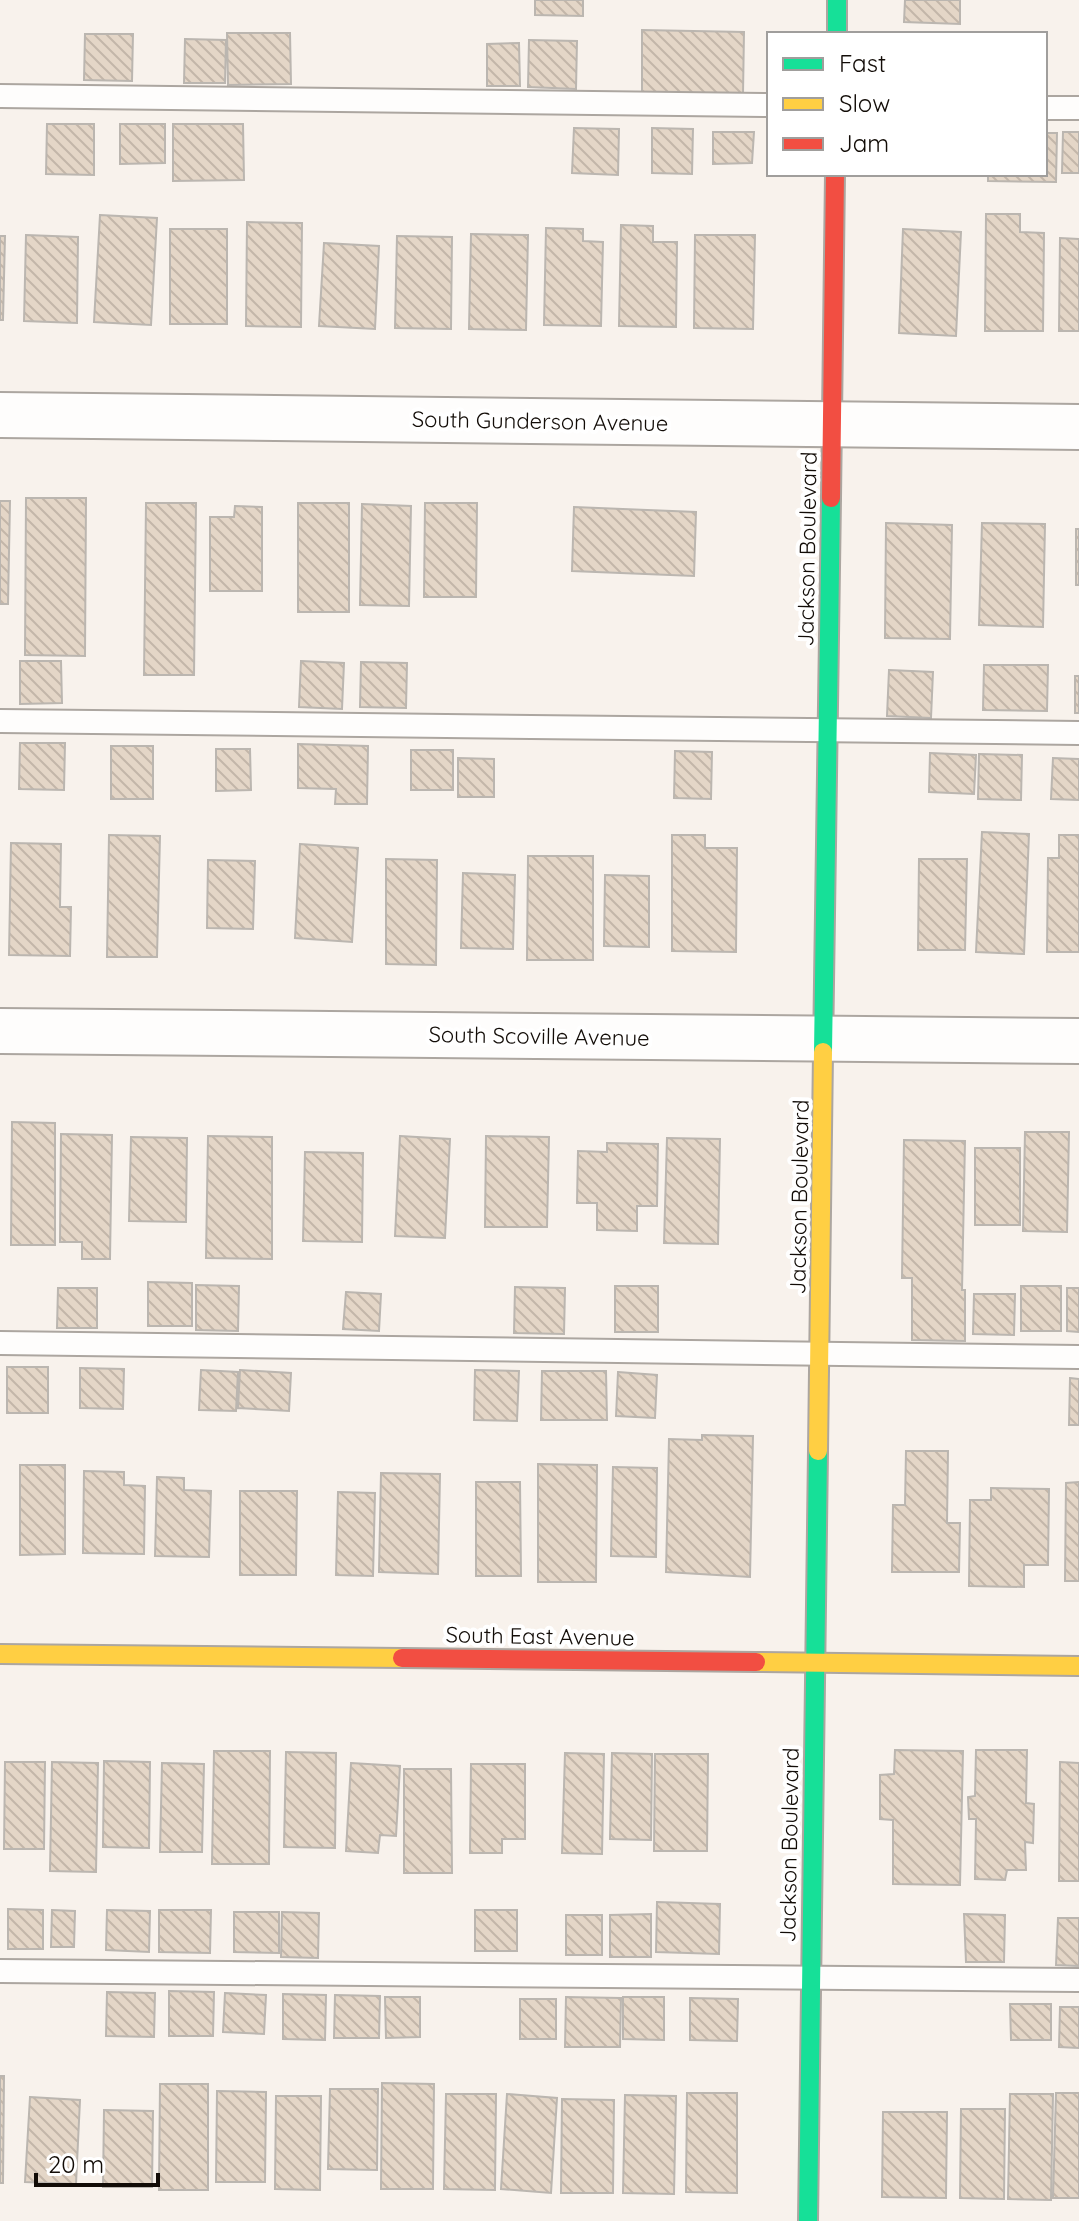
<svg xmlns="http://www.w3.org/2000/svg" width="1079" height="2221" viewBox="0 0 1079 2221" font-family="Quicksand,sans-serif">
<defs>
<pattern id="building-back-hatch" width="6" height="6" patternUnits="userSpaceOnUse" patternTransform="scale(2)"><rect width="6" height="6" fill="#e4d6c7"/><path d="M-1 5l2 2M0 0l6 6M5-1l2 2" fill="none" stroke="#c3b6a9"/></pattern>
</defs>
<rect width="100%" height="100%" fill="#f8f2ec"/>
<!-- building -->
<path fill="url(#building-back-hatch)" stroke="#bbb6b0" stroke-width="2" d="M535,0H583V16L535,15Z
M905,0H960V24L904,22Z
M642,30L744,32L743,94L642,93Z
M227,33H290L291,84L228,85Z
M85,34H133L132,81L84,80Z
M185,39L226,40L225,83H184Z
M529,40L577,41L576,89L528,87Z
M519,43L520,86H487V44Z
M47,124H94V175L46,174Z
M120,124H165V163L120,164Z
M173,124H243L244,180L173,181Z
M574,128L619,129L618,175L572,173Z
M652,128L693,129L692,174L652,173Z
M713,132H754L752,163L713,164Z
M1063,132H1079V173H1062Z
M1045,133H1057L1056,182L988,181V174H1045Z
M986,214H1020V232L1044,233L1043,331H985Z
M100,215L157,218L151,325L94,322Z
M247,222L302,223L301,327L246,326Z
M621,225L653,226V242H677L676,327L619,326Z
M546,228L583,229V241L603,242L601,326L544,325Z
M170,229H227V324H170Z
M903,229L961,232L956,336L899,333Z
M471,234L528,235L526,330L469,329Z
M26,235L78,237L77,323L24,321Z
M695,235H755L753,329L694,328Z
M0,236H5L3,320H0Z
M397,236L452,237L451,329L395,328Z
M1060,238L1079,239V331H1059Z
M324,243L379,246L375,329L319,326Z
M26,498H86L85,656L25,655Z
M0,501H10L8,604H0Z
M146,503H196L194,675H144Z
M298,503H349V612H298Z
M425,503H477L476,597H424Z
M362,504L411,506L409,606L360,605Z
M235,506L262,507V591H210V517H234Z
M574,507L696,512L694,576L572,571Z
M886,523L952,525L950,639L885,638Z
M982,523L1045,524L1043,627L979,625Z
M1076,529H1079V585H1076Z
M20,661H61L62,703L20,704Z
M301,661L344,663L342,709L299,707Z
M361,662L407,663L406,708L360,707Z
M984,665H1048L1047,711L983,710Z
M889,670L933,672L931,718L887,716Z
M1075,676H1079V713H1075Z
M20,743H65L64,790L19,789Z
M298,744L368,746L367,804H335L336,789L298,788Z
M111,746H153V799H111Z
M216,749H250L251,790L216,791Z
M411,750H453V790H411Z
M675,751L712,752L711,799L674,798Z
M930,753L976,755L974,794L929,792Z
M979,754L1022,755L1021,800L978,799Z
M458,758L494,759V797H458Z
M1053,758L1079,759V800L1051,799Z
M982,832L1029,834L1024,954L976,952Z
M109,835L160,836L157,957H107Z
M672,835H705V848H737L736,952L672,951Z
M1059,835H1079V952H1047L1048,858H1059Z
M11,843L61,844L60,907H71L70,956L9,955Z
M300,844L358,848L352,942L295,938Z
M528,856H593V960H527Z
M386,859L437,860L436,965L386,964Z
M919,859H967L965,950H918Z
M208,860L255,861L253,929L207,928Z
M463,873L515,875L513,949L461,948Z
M605,875L649,876V947L604,946Z
M12,1122L55,1123V1245H11Z
M1025,1132H1069L1067,1232L1023,1231Z
M61,1134L112,1135L110,1259H82V1242H60Z
M208,1136L272,1137V1259L206,1258Z
M400,1136L450,1139L445,1238L395,1236Z
M486,1136L549,1137L547,1227H485Z
M131,1137L187,1138L186,1222L129,1221Z
M667,1138L720,1139L718,1244L664,1243Z
M904,1140L965,1141L962,1290H965V1341L912,1340V1278H902Z
M607,1143L658,1144L657,1206H637V1231L597,1230V1203H577L578,1151L607,1152Z
M975,1148H1020V1225H975Z
M305,1152L363,1153L362,1242L303,1241Z
M148,1282L192,1283V1326H148Z
M196,1285L239,1286L238,1331L196,1330Z
M615,1286H658V1332H615Z
M1021,1286H1061V1331H1021Z
M515,1287L565,1288L564,1334L514,1333Z
M58,1288H97V1328H57Z
M1067,1288H1079V1332L1067,1331Z
M346,1292L381,1294L379,1331L343,1329Z
M974,1294H1015L1014,1335L973,1334Z
M7,1367H48V1413H7Z
M80,1368L124,1369L123,1409L80,1408Z
M201,1370L238,1372L236,1411L199,1410Z
M240,1370L291,1373L289,1411L238,1408Z
M475,1370L519,1371L517,1421L474,1420Z
M542,1371H606L607,1420H541Z
M618,1372L657,1375L655,1418L616,1416Z
M1070,1378L1079,1379V1425H1069Z
M702,1435L753,1436L750,1577L666,1572L669,1439L702,1440Z
M906,1451H948L947,1523H960L959,1572H892L893,1505H905Z
M538,1464L597,1465L596,1582H538Z
M20,1465H65V1554L20,1555Z
M613,1467L657,1468L656,1557L611,1556Z
M84,1471L124,1472V1485L145,1486L144,1554L83,1553Z
M381,1473L440,1474L438,1574L379,1572Z
M157,1477L184,1478V1490L211,1491L209,1557L155,1556Z
M476,1482H520L521,1576H476Z
M1079,1482V1581H1065L1066,1483Z
M991,1488L1049,1489L1048,1565H1024V1587L969,1586L970,1500H991Z
M240,1491H297L296,1575H240Z
M338,1492L375,1493L373,1576L336,1575Z
M895,1750L963,1751L960,1885L893,1884V1820L880,1819V1775L894,1774Z
M976,1750H1027L1026,1803L1034,1804L1033,1843L1025,1842L1026,1870H1007L1005,1880L975,1879L976,1819H969L968,1797L975,1796Z
M214,1751H270L269,1864H212Z
M286,1752L336,1753L335,1848L284,1847Z
M565,1753L604,1754L602,1854L562,1853Z
M612,1753L652,1754L651,1840L610,1839Z
M655,1754H708L707,1851H654Z
M104,1761L150,1762L149,1848L103,1847Z
M5,1762H45L44,1849H4Z
M52,1762L98,1763L96,1872L50,1871Z
M1060,1762L1079,1763V1881H1059Z
M162,1763L204,1764L202,1852H160Z
M351,1763L400,1766L396,1836L380,1835L378,1853L346,1851Z
M471,1764H525V1839H502V1853H470Z
M404,1769H451L452,1873H404Z
M657,1902L720,1904L719,1954L656,1952Z
M8,1909L43,1910V1949H8Z
M52,1910L75,1911L74,1947H51Z
M107,1910L150,1911L149,1952L106,1950Z
M159,1910H211L210,1953L159,1952Z
M475,1910H517V1951H475Z
M234,1912H279V1953L234,1952Z
M282,1912L319,1913L318,1958L281,1957Z
M651,1914V1957H610V1915Z
M964,1914L1005,1915L1004,1962H966Z
M566,1915H602V1955H566Z
M1058,1918H1079V1966L1056,1965Z
M169,1991L214,1992L213,2036H169Z
M107,1992L155,1993L154,2037L106,2036Z
M225,1993L266,1995L264,2034L223,2032Z
M283,1994L326,1995L325,2040L283,2039Z
M335,1995L380,1996L379,2038H334Z
M385,1997H420V2037L386,2038Z
M566,1997L621,1998L620,2047H565Z
M623,1997H664V2040L623,2039Z
M690,1998L738,1999L737,2041L690,2040Z
M520,1999H556V2039H520Z
M1010,2004H1051V2040H1011Z
M1060,2007H1079V2048L1059,2047Z
M0,2076H4L3,2183H0Z
M382,2083L434,2084L433,2189H381Z
M160,2084H208V2190H159Z
M330,2089H378L377,2170L328,2169Z
M217,2091L266,2092L265,2182H216Z
M687,2093H737V2193L686,2192Z
M1056,2093H1079V2198H1053Z
M446,2094H496L495,2190L444,2189Z
M507,2094L557,2098L551,2193L501,2189Z
M1010,2094H1053L1051,2200L1008,2199Z
M625,2095L676,2096L674,2194L623,2193Z
M276,2096H321L320,2190L275,2189Z
M30,2097L80,2100L76,2184L25,2182Z
M562,2099L614,2100L613,2193H561Z
M961,2109H1005L1004,2199L960,2198Z
M104,2110L153,2111L152,2187H103Z
M883,2112H947L946,2198L882,2197Z"/>
<g fill="none" stroke-linecap="round" stroke-linejoin="round">
<defs>
<path id="lane" d="M0,96L769,105
M1045,108H1079
M0,721L1079,733
M0,1343L1079,1357
M0,1971L1079,1980"/>
<path id="street" d="M0,415L1079,427
M0,1031L1079,1041"/>
<path id="fast" d="M837,0V34
M823,1052L831,498
M808,2221L818,1451"/>
<path id="slow" d="M818,1451L823,1052
M0,1654L402,1658
M756,1662L1079,1666"/>
<path id="jam" d="M831,498L835,174
M402,1658L756,1662"/>
</defs>
<!-- lane casing -->
<use href="#lane" stroke="#aca6a0" stroke-width="26"/>
<!-- street casing -->
<use href="#street" stroke="#aca6a0" stroke-width="48"/>
<!-- fast casing -->
<use href="#fast" stroke="#aca6a0" stroke-width="22"/>
<!-- slow casing -->
<use href="#slow" stroke="#aca6a0" stroke-width="22"/>
<!-- jam casing -->
<use href="#jam" stroke="#aca6a0" stroke-width="22"/>
<!-- lane -->
<use href="#lane" stroke="#fefdfc" stroke-width="22"/>
<!-- street -->
<use href="#street" stroke="#fefdfc" stroke-width="44"/>
<!-- fast -->
<use href="#fast" stroke="#16e098" stroke-width="18"/>
<!-- slow -->
<use href="#slow" stroke="#ffcf43" stroke-width="18"/>
<!-- jam -->
<use href="#jam" stroke="#f24e42" stroke-width="18"/>
</g>
<g text-anchor="middle" dominant-baseline="central" stroke-width="8" stroke-linejoin="round" paint-order="stroke">
<!-- street labels -->
<g font-size="22" fill="#120c07" stroke="#fff">
<text transform="translate(540 421) rotate(1)">South Gunderson Avenue</text>
<text transform="translate(807 549) rotate(-89)">Jackson Boulevard</text>
<text transform="translate(539 1036) rotate(1)">South Scoville Avenue</text>
<text transform="translate(799 1197) rotate(-89)">Jackson Boulevard</text>
<text transform="translate(540 1636) rotate(1)">South East Avenue</text>
<text transform="translate(789 1845) rotate(-89)">Jackson Boulevard</text>
</g>
</g>
<!-- legend -->
<rect x="767" y="32" width="280" height="144" fill="#ffffff" stroke="#a09e9c" stroke-width="2"/>
<rect x="783" y="58" width="40" height="12" fill="#16e098" stroke="#a09e9c" stroke-width="2"/>
<text x="839" y="72" font-size="24" fill="#120c07">Fast</text>
<rect x="783" y="98" width="40" height="12" fill="#ffcf43" stroke="#a09e9c" stroke-width="2"/>
<text x="839" y="112" font-size="24" fill="#120c07">Slow</text>
<rect x="783" y="138" width="40" height="12" fill="#f24e42" stroke="#a09e9c" stroke-width="2"/>
<text x="839" y="152" font-size="24" fill="#120c07">Jam</text>
<!-- scale -->
<path d="M36 2173v12h122v-12" fill="none" stroke="#120c07" stroke-width="4"/>
<text x="48" y="2173" font-size="24" fill="#120c07" stroke="#ffffff" stroke-width="6" paint-order="stroke">20 m</text>
</svg>
